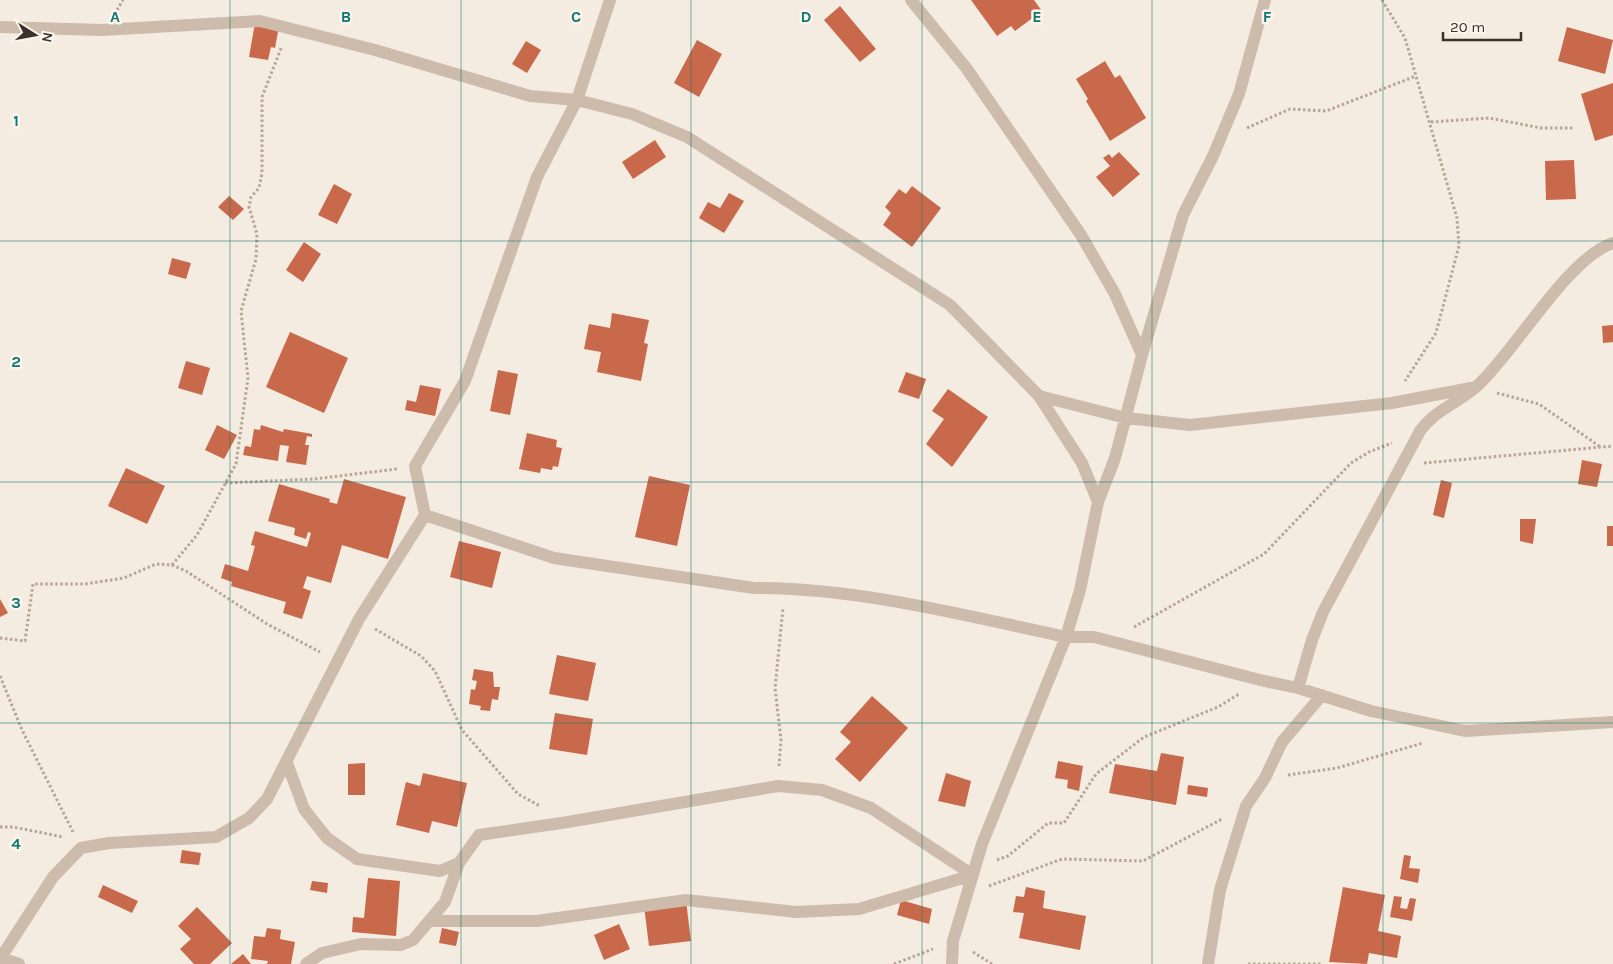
<svg xmlns="http://www.w3.org/2000/svg" width="1613" height="964" viewBox="0 0 1613 964" font-family="Karla,sans-serif">
<rect width="100%" height="100%" fill="#f4ebe1"/>
<!-- building -->
<path fill="#c8694b" d="M971,0H1034L1042,11L1015,31L1011,26L997,36Z
M840,6L876,49L860,62L824,20Z
M255,23L279,26L275,48L271,47L268,60L249,57Z
M1567,27L1613,40L1605,74L1558,61Z
M697,40L722,54L699,97L674,83Z
M526,41L541,50L527,73L512,64Z
M1105,61L1115,78L1120,75L1146,118L1110,141L1086,101L1088,99L1076,79Z
M1613,83V135L1595,141L1581,94Z
M655,140L666,157L633,179L622,162Z
M1119,152L1140,174L1113,197L1096,177L1110,166L1103,158L1109,154L1112,158Z
M1574,160L1576,199L1546,200L1545,161Z
M334,184L352,194L337,224L318,215Z
M912,186L941,208L912,247L883,225L891,213L885,207L899,189L906,194Z
M729,193L744,201L724,233L699,218L708,202L720,208Z
M229,196L244,209L233,220L218,207Z
M304,242L321,254L303,282L286,270Z
M172,258L191,263L186,279L168,274Z
M612,313L649,320L644,343L648,344L641,381L597,372L601,352L584,349L589,324L610,328Z
M1613,325V342L1603,343L1602,326Z
M290,332L348,358L324,413L266,387Z
M186,361L210,368L202,395L178,388Z
M498,370L518,374L510,415L490,411Z
M906,372L926,379L919,399L898,392Z
M420,385L441,389L435,416L405,410L407,400L416,402Z
M948,389L988,417L952,467L926,444L944,419L932,411Z
M217,425L237,435L224,459L205,450Z
M261,425L283,432L284,429L312,434V437L307,436L305,445H309L306,465L286,462L289,446L280,445L278,461L243,455L245,446L251,447L254,429L260,430Z
M527,433L557,440L556,447L562,448L558,467L553,466L552,470L541,468L540,473L519,469Z
M1582,460L1602,464L1597,487L1578,484Z
M126,468L165,486L147,524L108,506Z
M649,476L690,485L677,546L635,537Z
M344,479L406,497L388,559L342,545L331,583L307,576L303,588L311,591L302,619L283,613L286,602L231,586L232,582L221,578L225,564L248,571L255,546L251,545L255,531L307,547L311,533L308,532L306,539L294,535L295,528L268,521L279,484L330,499L329,502L337,504Z
M1441,480L1452,483L1444,518L1433,515Z
M1520,519H1536L1533,544L1520,541Z
M1607,526H1613V546H1607Z
M459,541L501,552L492,588L450,577Z
M0,599L8,613L0,617Z
M557,655L596,663L588,701L549,694Z
M474,669L493,672L494,687H500L498,700L492,699L490,711L480,710L481,706L469,704L471,689L475,690L477,681L472,680Z
M872,696L908,728L860,782L835,759L851,742L840,732Z
M555,713L593,719L587,755L549,749Z
M1161,753L1184,757L1176,805L1109,793L1115,764L1157,771Z
M1058,761L1083,766L1079,791L1067,788L1068,780L1055,778Z
M365,763V795H348V764Z
M423,773L467,783L457,827L432,821L429,833L396,825L406,782L420,786Z
M946,773L971,781L965,807L938,801Z
M1188,785L1208,788L1207,797L1187,794Z
M182,850L201,853L199,865L180,863Z
M1404,855L1411,856L1409,868L1420,869L1418,883L1400,879Z
M368,878L400,881L396,936L352,932L353,917L364,918Z
M312,881L328,883L327,893L310,890Z
M103,885L138,901L132,913L98,897Z
M1026,887L1045,891L1043,908L1086,916L1080,950L1019,938L1024,913L1013,912L1016,896L1024,897Z
M1343,887L1385,895L1378,931L1401,936L1397,958L1369,953L1367,964L1329,962Z
M1394,896L1402,897L1400,908L1407,909L1410,898L1416,899L1412,921L1390,917Z
M901,900L932,909L929,924L897,915Z
M686,901L691,941L649,946L644,906Z
M197,907L232,943L210,964H194L180,949L191,939L178,926Z
M619,924L630,949L604,960L594,935Z
M267,928L281,930L280,939L295,942L291,964H267L268,961L251,959L254,936L265,937Z
M442,928L459,932L456,946L439,943Z
M243,954L251,964H231Z"/>
<g fill="none" stroke-linecap="round" stroke-linejoin="round">
<!-- path -->
<path stroke="#b9a596" stroke-width="3" stroke-dasharray="2.5 2.5" stroke-linecap="butt" d="M1382,0L1405,38L1457,218L1459,246L1436,333L1405,381
M117,10L123,0
M1431,122L1489,118L1541,128H1573
M1247,128L1290,109L1326,111L1416,76
M1497,393L1539,404L1599,446
M1424,463L1613,446
M225,483L314,479L397,469
M172,565L197,535L236,464L248,378L241,311L256,259L257,234L249,207L251,197L259,188L262,173V97L282,46
M1134,627L1264,554L1351,463L1369,452L1392,443
M375,629L421,656L435,671L462,730L518,794L540,806
M0,638L25,641L33,584H85L124,578L156,564L172,565L186,571L267,624L320,652
M0,676L22,730L73,832
M779,766L781,740L775,688L783,608
M1288,775L1337,768L1423,743
M0,827H13L63,837
M997,860L1008,856L1048,823H1064L1096,774L1144,737L1218,707L1239,694
M989,886L1062,859L1143,861L1222,819
M973,952L992,964
M894,964L933,949
M1248,964H1323"/>
<!-- minor -->
<path stroke="#cdbbac" stroke-width="12" d="M911,0L967,69L1081,235L1115,294L1142,355
M0,27L102,30L260,21L375,50L530,96L577,100L632,114L687,137L950,305L1039,396L1082,463L1098,502
M1039,396L1126,418L1190,425L1392,403L1471,388
M425,515L554,558L754,588C860,588 963,615 1066,637H1094L1260,680L1298,688L1371,711L1465,731L1613,722
M1298,688L1312,640L1323,612L1420,431C1435,410 1458,403 1477,386C1515,352 1567,258 1613,243
M287,763L304,809L327,838L357,859L440,871L459,863L479,835L568,822L778,786L822,790L871,808L973,875
M429,921H537L686,900L796,912L859,909L973,875
M1,958L19,964
M0,959L53,877L81,848L109,843L216,837L249,818L267,799L359,619L425,515L415,466L465,381L537,177L577,100L610,0
M306,964L322,953L361,944L401,945L413,940L445,902L459,863
M952,964L953,941L982,844L1066,637L1080,590L1098,502L1115,458L1142,355L1183,215L1213,156L1239,94L1265,0
M1208,964L1220,890L1246,806L1265,778L1282,742L1322,695"/>
</g>
<!-- grid -->
<path fill="none" stroke="#0f766e" stroke-width="1" stroke-opacity="0.55" d="M230,0V964M461,0V964M691,0V964M922,0V964M1152,0V964M1383,0V964M0,241H1613M0,482H1613M0,723H1613"/>
<g font-size="16" text-anchor="middle" font-weight="bold" fill="#0f766e" stroke="#fbf5ee" stroke-width="5" stroke-linejoin="round" paint-order="stroke">
<text x="115" y="22">A</text>
<text x="346" y="22">B</text>
<text x="576" y="22">C</text>
<text x="806" y="22">D</text>
<text x="1037" y="22">E</text>
<text x="1267" y="22">F</text>
<text x="16" y="126">1</text>
<text x="16" y="367">2</text>
<text x="16" y="608">3</text>
<text x="16" y="849">4</text>
</g>
<!-- north arrow -->
<g transform="translate(35 35) rotate(101)" stroke="#fbf5ee" stroke-width="4" paint-order="stroke">
<path d="M0-4L9 19L0 12L-9 19Z" fill="#3b302b"/>
<text y="-8" font-size="14" font-weight="bold" text-anchor="middle" fill="#3b302b">N</text>
</g>
<!-- scale -->
<path d="M1443 32v8h78v-8" fill="none" stroke="#3b302b" stroke-width="2.5"/>
<text x="1450" y="32" font-size="15" fill="#3b302b" stroke="#fbf5ee" stroke-width="4" paint-order="stroke">20 m</text>
</svg>
